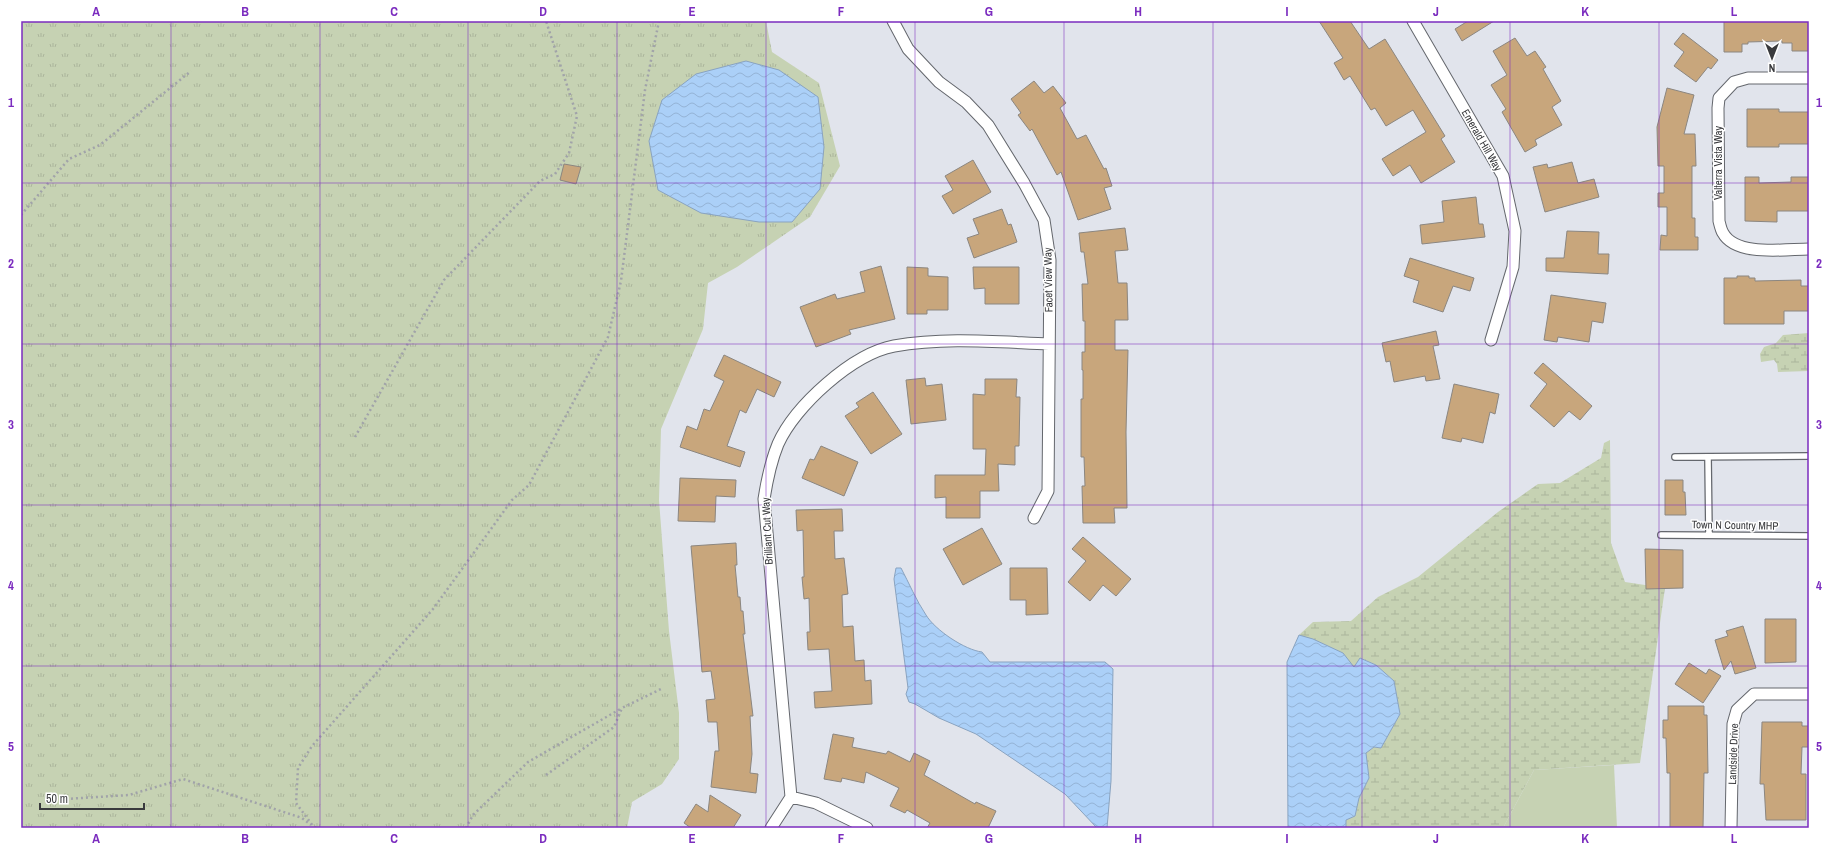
<svg xmlns="http://www.w3.org/2000/svg" width="1830" height="849" viewBox="0 0 1830 849" font-family="'Archivo Narrow',sans-serif">
<defs>
<pattern id="grass-tufts" width="24" height="20" patternUnits="userSpaceOnUse"><rect width="24" height="20" fill="#c6d2b3"/><path d="M3 7l-1-3M5 7V3M7 7l1-3M15 17l-1-3M17 17v-4M19 17l1-3" fill="none" stroke="#abb59b"/></pattern>
<pattern id="wetland-marsh" width="20" height="14" patternUnits="userSpaceOnUse"><rect width="20" height="14" fill="#c6d2b3"/><path d="M1 5h8M5 5V1M11 12h8M15 12V8" fill="none" stroke="#abb59b"/></pattern>
<pattern id="water-waves" width="16" height="10" patternUnits="userSpaceOnUse"><rect width="16" height="10" fill="#abd0f8"/><path d="M0 5q4-4 8 0t8 0" fill="none" stroke="#94b3d6"/></pattern>
</defs>
<rect width="100%" height="100%" fill="#e1e4ec"/>
<!-- grass -->
<path fill="url(#grass-tufts)" d="M21,21H766L772,52L819,83L840,166L810,217L737,267L708,283L703,329L661,429L659,500L669,631L679,713V759L662,784L632,802L627,828H21Z"/>
<!-- wetland -->
<path fill="url(#wetland-marsh)" d="M1809,333V371L1778,372L1777,364L1774,360L1761,362L1760,354L1764,347L1776,343L1783,335Z
M1610,440L1611,543L1625,582L1665,588L1640,763L1534,770L1503,828H1346V820L1355,816L1359,798L1369,778L1366,753L1374,747L1381,748L1400,714L1394,681L1376,665L1361,658L1354,668C1336,654 1321,642 1299,635L1313,622L1351,621L1378,597L1418,577L1498,512L1538,484L1560,483L1601,458L1604,443Z"/>
<!-- green -->
<path fill="#c6d2b3" d="M1614,765L1617,828H1503L1534,770Z"/>
<!-- water -->
<path fill="url(#water-waves)" stroke="#89a3c0" d="M746,61L779,70L818,97L824,147L820,189L792,222H759L701,213L658,190L649,141L662,100L696,74Z
M896,568H901C909,583 916,600 926,615C935,630 965,650 982,652L990,662H1105L1113,669L1111,781L1107,828H1097L1065,794L976,734L939,718L915,704L909,702L906,694L908,688L894,579Z
M1299,635L1313,639L1343,653L1354,667L1360,658L1376,665L1394,681L1400,714L1381,748L1374,747L1366,753L1369,778L1359,798L1355,816L1346,820V828H1288L1287,662Z"/>
<!-- building -->
<path fill="#c8a67c" stroke="#8b8680" d="M1319,21H1350L1369,49L1385,39L1445,136L1441,139L1455,162L1421,183L1410,165L1393,176L1382,159L1426,132L1413,110L1386,126L1375,108L1371,110L1350,76L1344,80L1334,63L1343,58Z
M1468,21H1494L1462,41L1455,29Z
M1724,21H1809V51H1792V43H1782V41L1748,42V44H1742V52H1724Z
M1683,33L1718,60L1711,69L1708,67L1696,82L1674,66L1684,52L1674,44Z
M1515,38L1527,56L1535,51L1546,67L1543,69L1561,101L1552,107L1562,125L1535,140L1537,145L1525,152L1502,112L1506,109L1491,85L1507,75L1493,51Z
M1034,81L1044,93L1053,86L1066,103L1060,108L1077,139L1086,135L1104,169L1106,168L1112,186L1104,188L1111,209L1078,220L1061,172L1057,175L1032,129L1030,131L1018,115L1021,113L1011,99Z
M1667,88L1694,95L1684,134H1695L1696,166H1692V218H1695V237H1698V250H1660L1661,235L1667,236V207H1658V193H1664V166H1658L1657,127Z
M1747,109H1779V112H1809V144H1779V147H1747Z
M973,160L991,192L953,214L942,196L953,190L945,176Z
M1572,162L1578,183L1594,179L1599,197L1545,212L1533,167L1547,164L1548,168Z
M564,164L581,167L576,184L560,180Z
M1745,177H1759V183L1791,182V177H1809V211H1777V222L1745,221Z
M1476,197L1479,224H1483L1485,237L1422,244L1420,225L1444,222L1442,201Z
M1002,209L1008,225L1011,224L1017,242L974,258L967,238L979,234L973,219Z
M1125,228L1128,250L1115,251L1118,283H1127L1128,320H1115V350H1128L1126,432L1127,508H1114L1115,523H1083L1082,486H1085L1084,457H1081V399H1083V370H1082V352H1085V321H1083L1082,284H1088L1084,252H1081L1079,233Z
M1567,231L1599,232L1598,254H1609L1608,274L1546,271V258H1564Z
M1410,258L1474,278L1470,291L1453,286L1443,312L1413,302L1419,281L1404,276Z
M881,266L895,319L849,330L851,334L816,347L800,307L835,294L837,299L865,292L860,272Z
M907,267L928,268V276L948,277V310H927V314H907Z
M973,267H1019V304H985V288L974,289Z
M1737,276H1749V278H1755V281L1801,280V286H1809V311H1784V324H1724V278H1737Z
M1551,295L1606,303L1603,323L1592,321L1589,342L1558,337L1557,342L1544,340Z
M1436,331L1439,345L1433,346L1440,379L1426,381L1425,376L1394,382L1390,361L1386,362L1382,343Z
M724,355L781,382L774,397L757,389L746,413L740,410L727,446L745,452L740,467L680,447L687,426L697,430L704,409L710,411L724,381L714,376Z
M1543,363L1592,406L1580,420L1569,411L1554,427L1530,406L1547,384L1534,373Z
M925,378L926,386L942,384L946,420L911,424L906,380Z
M985,379H1017L1016,397H1020L1019,446H1015V465L998,464L999,491H980V518H946V497L935,498V475H985L986,449H973V394L985,395Z
M1454,384L1499,394L1495,414L1490,412L1483,443L1462,438L1461,442L1442,438Z
M873,392L902,434L871,454L845,416L859,407L856,403Z
M821,446L858,462L844,496L802,478L810,459L814,460Z
M680,478L736,480L735,497L716,496L715,522L678,521Z
M1665,480H1683V492H1685L1686,515H1665Z
M842,509L843,531H834L835,559L844,558L848,594L842,595L843,627L853,626L855,661L864,660L865,681L871,680L872,704L815,708L814,692L832,691L829,649L808,650L807,632H810L809,598L804,599L802,577H804L803,530L797,531L796,510Z
M982,528L1002,564L963,585L943,549Z
M1083,537L1131,579L1116,596L1103,585L1090,601L1068,582L1086,561L1072,549Z
M736,543L737,565H735L738,597H740L741,611H743L745,634H743L753,716H750L752,754L750,773L758,774L756,793L711,787L715,751H719L717,722H708L706,700L715,699L711,671L702,672L691,546Z
M1645,549L1683,550V588L1646,589Z
M1010,568H1047L1048,614L1026,615V600H1010Z
M1765,619H1796V662L1765,663Z
M1743,626L1756,668L1735,674L1731,661L1724,670L1715,640L1728,636L1726,631Z
M1689,663L1706,674L1709,669L1721,676L1703,703L1675,684Z
M1668,706H1704V715H1707L1708,773H1704L1703,828H1670V773H1667L1666,738H1663V720H1668Z
M1762,722H1802V726H1809V747H1802L1801,774H1806V820H1766L1764,784H1760Z
M833,734L854,738L852,747L886,754L888,751L910,762L914,753L930,761L924,775L975,804L976,802L996,811L988,828H927L930,823L907,810L905,813L890,806L899,788L866,772L864,783L842,778L841,782L824,779Z
M710,795L741,815L733,828H691L684,823L696,804L708,812Z"/>
<g fill="none" stroke-linecap="round" stroke-linejoin="round">
<defs>
<path id="service" d="M1675,457L1809,456
M1708,457L1709,535
M1661,535L1809,536"/>
<path id="minor" d="M893,21L908,49L939,82L966,102L988,125L1024,183L1044,220L1050,260L1048,491L1034,518
M1413,21L1503,176L1515,231L1513,267L1491,340
M1809,78H1748L1734,82L1719,98L1718,108L1719,221C1720,225 1721,230 1723,233C1736,257 1786,249 1809,249
M791,797L816,803L867,828
M771,828L791,797L764,499C767,480 771,461 778,444C795,406 852,354 894,346C945,337 997,342 1049,344
M1731,828L1733,724L1737,710L1754,694H1809"/>
</defs>
<!-- service casing -->
<use href="#service" stroke="#64676d" stroke-width="8"/>
<!-- minor casing -->
<use href="#minor" stroke="#64676d" stroke-width="13"/>
<!-- path -->
<path stroke="#a1a3a9" stroke-width="2.5" stroke-dasharray="2 3" stroke-linecap="butt" d="M21,215L69,159L100,145L191,71
M355,437L444,280L540,181L555,174L569,153L577,116L546,21
M546,775L614,727L622,708L663,688
M66,799L129,795L183,779L302,818L311,825
M316,828L313,826L296,803L298,768L312,746L433,609L512,500L529,485L608,337L621,281L645,90L659,21
M466,828L473,815L528,762L622,708"/>
<!-- service -->
<use href="#service" stroke="#fff" stroke-width="5.5"/>
<!-- minor -->
<use href="#minor" stroke="#fff" stroke-width="11"/>
</g>
<!-- grid -->
<path fill="none" stroke="#7b2cbf" stroke-width="1" stroke-opacity="0.55" d="M171,21V828M320,21V828M468,21V828M617,21V828M766,21V828M915,21V828M1064,21V828M1213,21V828M1362,21V828M1510,21V828M1659,21V828M21,183H1809M21,344H1809M21,505H1809M21,666H1809"/>
<g text-anchor="middle" dominant-baseline="central" stroke-width="3" stroke-linejoin="round" paint-order="stroke">
<!-- street labels -->
<g font-size="11" fill="#393a3d" stroke="#fff">
<text transform="translate(1482 140) rotate(60)">Emerald Hill Way</text>
<text transform="translate(1718 163) rotate(-90)">Valterra Vista Way</text>
<text transform="translate(1048 280) rotate(-91)">Facet View Way</text>
<text transform="translate(1735 525) rotate(1)">Town N Country MHP</text>
<text transform="translate(767 531) rotate(-93)">Brilliant Cut Way</text>
<text transform="translate(1733 754) rotate(-88)">Landside Drive</text>
</g>
</g>
<!-- border -->
<rect width="1830" height="849" fill="none" stroke="#ffffff" stroke-width="44"/>
<!-- north arrow -->
<g transform="translate(1772 58) rotate(180)" stroke="#ffffff" stroke-width="3" paint-order="stroke">
<path d="M0-3L7 15L0 10L-7 15Z" fill="#393a3d"/>
<text y="-6" font-size="11" font-weight="bold" text-anchor="middle" fill="#393a3d">N</text>
</g>
<!-- scale -->
<path d="M40 803v6h104v-6" fill="none" stroke="#393a3d" stroke-width="2"/>
<text x="46" y="803" font-size="12" fill="#393a3d" stroke="#ffffff" stroke-width="3" paint-order="stroke">50 m</text>
<rect x="22" y="22" width="1786" height="805" fill="none" stroke="#7b2cbf" stroke-width="1.5"/>
<g font-size="13" text-anchor="middle" font-weight="bold" fill="#7b2cbf">
<text x="96" y="16">A</text>
<text x="245" y="16">B</text>
<text x="394" y="16">C</text>
<text x="543" y="16">D</text>
<text x="692" y="16">E</text>
<text x="841" y="16">F</text>
<text x="989" y="16">G</text>
<text x="1138" y="16">H</text>
<text x="1287" y="16">I</text>
<text x="1436" y="16">J</text>
<text x="1585" y="16">K</text>
<text x="1734" y="16">L</text>
<text x="11" y="107">1</text>
<text x="1819" y="107">1</text>
<text x="11" y="268">2</text>
<text x="1819" y="268">2</text>
<text x="11" y="429">3</text>
<text x="1819" y="429">3</text>
<text x="11" y="590">4</text>
<text x="1819" y="590">4</text>
<text x="11" y="751">5</text>
<text x="1819" y="751">5</text>
<text x="96" y="843">A</text>
<text x="245" y="843">B</text>
<text x="394" y="843">C</text>
<text x="543" y="843">D</text>
<text x="692" y="843">E</text>
<text x="841" y="843">F</text>
<text x="989" y="843">G</text>
<text x="1138" y="843">H</text>
<text x="1287" y="843">I</text>
<text x="1436" y="843">J</text>
<text x="1585" y="843">K</text>
<text x="1734" y="843">L</text>
</g>
</svg>
